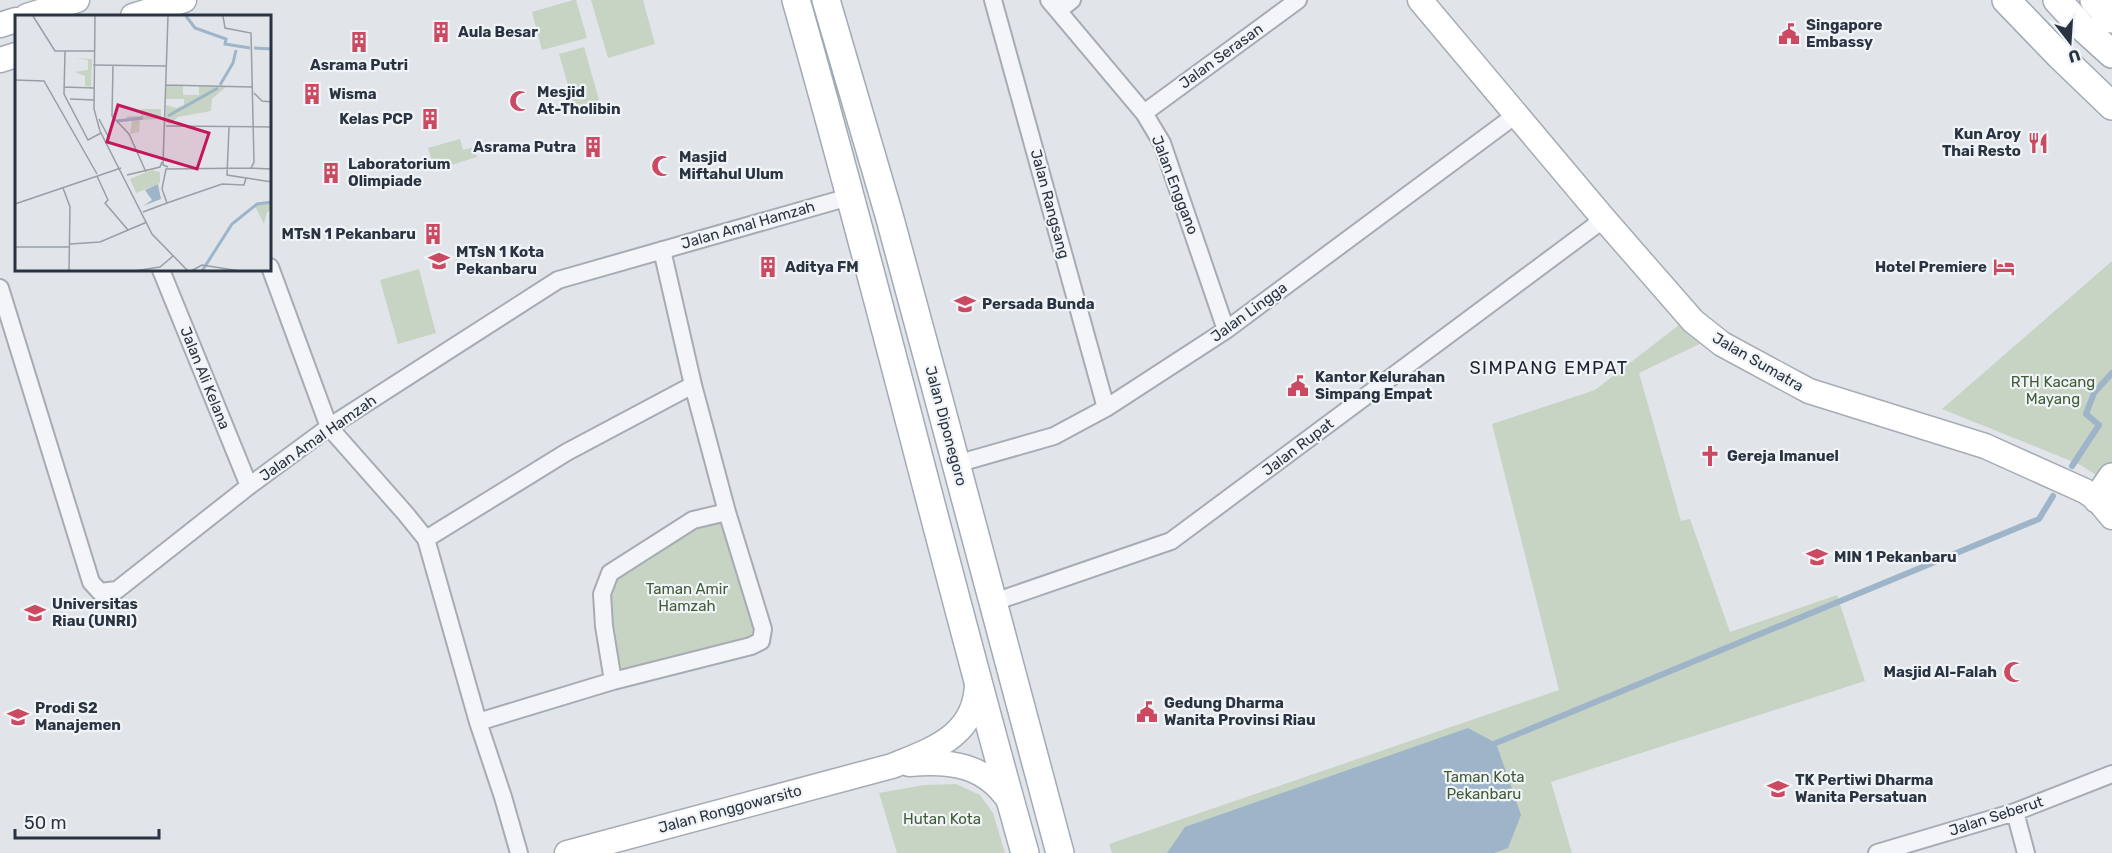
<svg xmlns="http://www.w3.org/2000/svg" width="2112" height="853" viewBox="0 0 2112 853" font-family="Rubik,sans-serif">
<rect width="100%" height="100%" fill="#e1e5ea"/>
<!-- green -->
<path fill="#c7d3c3" d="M573,0H576L587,38L542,50L532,12Z
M591,0H643L655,44L608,58Z
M584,47L599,100L574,107L559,54Z
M460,139L463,150L474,147L477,157L435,170L428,148Z
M2112,261V486L2081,465L1942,409Z
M419,269L436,333L398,344L380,280Z
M1688,318L1712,338L1639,373L1681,521L1690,519L1730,632L1837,595L1865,681L1551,782L1572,853H1112L1109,844L1559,690L1492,424L1595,390Z
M727,512L761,641L613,681L604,626L610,573L660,540Z
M956,784L980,795L993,813L1005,853H897L879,793L924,785Z"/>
<!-- water -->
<path fill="#9db4c9" d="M1468,728L1496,743L1521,815L1508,848L1494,853H1167L1185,827Z"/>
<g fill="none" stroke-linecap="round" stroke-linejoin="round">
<!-- stream -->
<path stroke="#9db4c9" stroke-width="6" d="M2072,466L2099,425L2086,414L2094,393L2112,373
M1496,743L2039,519L2053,496"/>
<defs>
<path id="street" d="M993,0L1106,408
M1049,0L1144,113L1162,143L1226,330
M1059,10L1072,0
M1144,113L1298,0
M270,267L329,427L405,513L426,539L478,722L503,797L519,853
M161,270L249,486
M0,288L91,582L100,592L117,590L249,486L329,427L558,280L849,197
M956,464L1054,436L1106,408L1226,330L1517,114
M426,539L567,452L693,385
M994,602L1171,541L1604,219
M613,681L604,626L602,594L610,573L693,520L727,512
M478,722L613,681L751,646L761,641L763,629L727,512L693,385L662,250
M2015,812L2026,853
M1877,853L2015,812L2112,774"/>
<path id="secondary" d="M1420,0L1604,219L1693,321L1722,344L1809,391L1985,446L2085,491L2097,499L2112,517
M27,16L77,0
M133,16L184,0
M0,25L16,20
M0,60L16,55
M909,764C951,760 986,765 1010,802
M567,853L892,766C934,749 977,735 977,682"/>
<path id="primary" d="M796,0C877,283 945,570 1025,853
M826,0L889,215L935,385L1060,853
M2006,0L2059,55L2112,106
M2057,0L2081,26L2112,54
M2094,0L2112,19
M2097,499L2112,477"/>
</defs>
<!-- street casing -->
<use href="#street" stroke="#a6acb4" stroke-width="20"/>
<!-- secondary casing -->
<use href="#secondary" stroke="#a6acb4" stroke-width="27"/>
<!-- primary casing -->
<use href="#primary" stroke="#a1aab5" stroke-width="30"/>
<!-- street -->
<use href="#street" stroke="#f4f5f8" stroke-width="16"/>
<!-- secondary -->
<use href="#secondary" stroke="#fff" stroke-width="24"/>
<!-- primary -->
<use href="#primary" stroke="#fff" stroke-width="27"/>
</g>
<!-- icons -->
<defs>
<symbol id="building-bare" viewBox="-9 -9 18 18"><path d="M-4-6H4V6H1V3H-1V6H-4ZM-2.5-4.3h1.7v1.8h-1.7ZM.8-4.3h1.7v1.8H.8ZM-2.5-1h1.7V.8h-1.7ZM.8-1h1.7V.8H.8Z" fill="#cb4a62" stroke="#f1f4f7" stroke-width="2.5" paint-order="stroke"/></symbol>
<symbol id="civic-bare" viewBox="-9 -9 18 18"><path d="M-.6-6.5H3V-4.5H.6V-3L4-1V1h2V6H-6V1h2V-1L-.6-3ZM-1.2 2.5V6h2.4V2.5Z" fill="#cb4a62" stroke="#f1f4f7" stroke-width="2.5" paint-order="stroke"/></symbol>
<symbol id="mosque-bare" viewBox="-9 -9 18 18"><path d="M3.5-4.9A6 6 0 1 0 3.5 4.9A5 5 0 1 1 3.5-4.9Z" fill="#cb4a62" stroke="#f1f4f7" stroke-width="2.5" paint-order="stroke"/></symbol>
<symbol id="restaurant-bare" viewBox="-9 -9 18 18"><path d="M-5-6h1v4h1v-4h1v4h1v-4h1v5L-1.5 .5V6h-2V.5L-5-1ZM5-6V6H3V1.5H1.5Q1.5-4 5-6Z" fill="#cb4a62" stroke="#f1f4f7" stroke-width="2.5" paint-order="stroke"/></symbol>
<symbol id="school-bare" viewBox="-9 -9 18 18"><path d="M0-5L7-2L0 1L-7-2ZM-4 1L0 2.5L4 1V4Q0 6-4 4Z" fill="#cb4a62" stroke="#f1f4f7" stroke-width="2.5" paint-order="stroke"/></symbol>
<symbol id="hotel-bare" viewBox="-9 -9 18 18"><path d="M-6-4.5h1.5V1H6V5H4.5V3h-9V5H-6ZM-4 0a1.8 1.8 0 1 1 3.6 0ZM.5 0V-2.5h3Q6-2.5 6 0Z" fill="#cb4a62" stroke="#f1f4f7" stroke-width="2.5" paint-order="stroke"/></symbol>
<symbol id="church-bare" viewBox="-9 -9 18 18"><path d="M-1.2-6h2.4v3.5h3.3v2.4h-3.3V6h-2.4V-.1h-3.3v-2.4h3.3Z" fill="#cb4a62" stroke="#f1f4f7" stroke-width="2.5" paint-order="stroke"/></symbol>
<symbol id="university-bare" viewBox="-9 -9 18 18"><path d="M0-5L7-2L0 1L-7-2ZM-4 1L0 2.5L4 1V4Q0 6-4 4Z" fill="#cb4a62" stroke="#f1f4f7" stroke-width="2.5" paint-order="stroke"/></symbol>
</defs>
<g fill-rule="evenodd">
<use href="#building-bare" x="426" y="17" width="30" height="30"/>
<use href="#civic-bare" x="1774" y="19" width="30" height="30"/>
<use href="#building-bare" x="344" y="27" width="30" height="30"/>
<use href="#building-bare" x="297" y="79" width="30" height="30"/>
<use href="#mosque-bare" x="505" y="86" width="30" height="30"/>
<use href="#building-bare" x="415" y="104" width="30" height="30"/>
<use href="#restaurant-bare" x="2023" y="128" width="30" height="30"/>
<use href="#building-bare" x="578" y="132" width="30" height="30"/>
<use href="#mosque-bare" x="647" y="151" width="30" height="30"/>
<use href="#building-bare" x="316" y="158" width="30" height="30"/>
<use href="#building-bare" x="418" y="219" width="30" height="30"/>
<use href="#school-bare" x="424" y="246" width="30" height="30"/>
<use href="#building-bare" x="753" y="252" width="30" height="30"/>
<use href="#hotel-bare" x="1989" y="252" width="30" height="30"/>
<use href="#school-bare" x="950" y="289" width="30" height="30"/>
<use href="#civic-bare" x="1283" y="371" width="30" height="30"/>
<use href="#church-bare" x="1695" y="441" width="30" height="30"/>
<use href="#school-bare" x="1802" y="542" width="30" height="30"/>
<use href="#university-bare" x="20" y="598" width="30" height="30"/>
<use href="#mosque-bare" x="1999" y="657" width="30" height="30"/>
<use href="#civic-bare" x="1132" y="697" width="30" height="30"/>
<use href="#university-bare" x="3" y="702" width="30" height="30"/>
<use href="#school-bare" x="1763" y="774" width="30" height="30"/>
</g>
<g text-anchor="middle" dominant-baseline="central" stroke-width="4.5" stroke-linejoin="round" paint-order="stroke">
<!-- poi labels -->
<g font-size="15" font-weight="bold" fill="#2a3341" stroke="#f1f4f7" text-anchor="start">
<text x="1806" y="25">Singapore<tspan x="1806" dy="17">Embassy</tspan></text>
<text x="458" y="32">Aula Besar</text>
<text x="359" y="65" text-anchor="middle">Asrama Putri</text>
<text x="537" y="92">Mesjid<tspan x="537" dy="17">At-Tholibin</tspan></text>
<text x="329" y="94">Wisma</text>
<text x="413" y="119" text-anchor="end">Kelas PCP</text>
<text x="2021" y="134" text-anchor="end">Kun Aroy<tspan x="2021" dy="17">Thai Resto</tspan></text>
<text x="576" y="147" text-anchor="end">Asrama Putra</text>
<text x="679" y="157">Masjid<tspan x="679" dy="17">Miftahul Ulum</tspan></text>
<text x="348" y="164">Laboratorium<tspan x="348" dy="17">Olimpiade</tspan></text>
<text x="416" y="234" text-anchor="end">MTsN 1 Pekanbaru</text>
<text x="456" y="252">MTsN 1 Kota<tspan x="456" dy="17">Pekanbaru</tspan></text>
<text x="785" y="267">Aditya FM</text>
<text x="1987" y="267" text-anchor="end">Hotel Premiere</text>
<text x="982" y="304">Persada Bunda</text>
<text x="1315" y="377">Kantor Kelurahan<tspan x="1315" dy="17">Simpang Empat</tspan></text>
<text x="1727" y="456">Gereja Imanuel</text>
<text x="1834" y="557">MIN 1 Pekanbaru</text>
<text x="52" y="604">Universitas<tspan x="52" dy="17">Riau (UNRI)</tspan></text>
<text x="1997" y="672" text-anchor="end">Masjid Al-Falah</text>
<text x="1164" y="703">Gedung Dharma<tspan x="1164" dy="17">Wanita Provinsi Riau</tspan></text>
<text x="35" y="708">Prodi S2<tspan x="35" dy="17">Manajemen</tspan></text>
<text x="1795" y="780">TK Pertiwi Dharma<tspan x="1795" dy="17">Wanita Persatuan</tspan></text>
</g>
<!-- street labels -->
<g font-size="15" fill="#2a3341" stroke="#f1f4f7">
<text transform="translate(1221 56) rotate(-36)">Jalan Serasan</text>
<text transform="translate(1175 185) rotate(69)">Jalan Enggano</text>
<text transform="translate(1050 204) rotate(75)">Jalan Rangsang</text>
<text transform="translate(748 225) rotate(-16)">Jalan Amal Hamzah</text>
<text transform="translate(1249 312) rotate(-36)">Jalan Lingga</text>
<text transform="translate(1758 362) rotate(30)">Jalan Sumatra</text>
<text transform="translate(205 378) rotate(68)">Jalan Ali Kelana</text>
<text transform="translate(946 426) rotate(75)">Jalan Diponegoro</text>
<text transform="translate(318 438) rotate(-35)">Jalan Amal Hamzah</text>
<text transform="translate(1298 447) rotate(-37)">Jalan Rupat</text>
<text transform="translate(730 809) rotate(-15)">Jalan Ronggowarsito</text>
<text transform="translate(1996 816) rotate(-18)">Jalan Seberut</text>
</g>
<!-- park labels -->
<g font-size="15" fill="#405c37" stroke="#f1f4f7">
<text x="2053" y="382">RTH Kacang<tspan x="2053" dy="17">Mayang</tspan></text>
<text x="687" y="589">Taman Amir<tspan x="687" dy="17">Hamzah</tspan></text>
<text x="1484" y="777">Taman Kota<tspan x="1484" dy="17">Pekanbaru</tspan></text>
<text x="942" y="819">Hutan Kota</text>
</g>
<!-- quarter labels -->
<g font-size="18" letter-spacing="1.5" fill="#1c2432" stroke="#f1f4f7">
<text x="1549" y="368">SIMPANG EMPAT</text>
</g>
</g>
<!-- overview -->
<g transform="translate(15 15)">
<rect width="256" height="256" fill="#e1e5ea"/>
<path d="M60,43L77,44L76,72L70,71V61L60,57L73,55V45ZM151,70H168V80H184V71L211,72L197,84L196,96L163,102L155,109L151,107V90L161,93L169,90V84H150ZM126,94H146V104L125,105L124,117L115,119L117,105H112V101H126ZM137,155L145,157V168L121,178L115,164ZM256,187V195L252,197L249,209L240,191Z" fill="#c7d3c3"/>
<path d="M143,169L146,184L128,191L137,185L130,175Z" fill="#9db4c9"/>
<path fill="none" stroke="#9db4c9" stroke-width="3" d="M171,1L180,13L211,24L210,29L235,33M239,33L257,34M205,70L218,48L221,35M153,101L203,73M102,106L128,103M187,256L217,209L242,189L257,187"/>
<path fill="none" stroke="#989ea6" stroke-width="1.5" d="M18,1L40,36H80M80,1L79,94L85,116L137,219L173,256M153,1L148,150L153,152M50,36L49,79L73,125L86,118M78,50L151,51M98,50L97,101L114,119L131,157M0,65L29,66L82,159M151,70L237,72M49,72L79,73M239,78L247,86L257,87M55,84L79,85M84,104L94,123M151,111L257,112M214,112L212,160L257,167M236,153L257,154M112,160L145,152L147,147M82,161L93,185L90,188L113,215M48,173L55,192L54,256M147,174L151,154L236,153L239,147L236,18L210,13L208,1M152,188L207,169L229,170L231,163M0,189L106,153M128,197L152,188L147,174M55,229L85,227L132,207M0,232H54M119,256L145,252L158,241M176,256L187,250L225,256"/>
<path fill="#c2185b" fill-opacity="0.15" stroke="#c2185b" stroke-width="3" d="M103,90L194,118L182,154L92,127Z"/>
<rect width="256" height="256" fill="none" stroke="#2a3341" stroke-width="3"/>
</g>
<!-- north arrow -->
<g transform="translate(2070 42) rotate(163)" stroke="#f1f4f7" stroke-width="4.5" paint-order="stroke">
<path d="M0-4.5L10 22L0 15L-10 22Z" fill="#2a3341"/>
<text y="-9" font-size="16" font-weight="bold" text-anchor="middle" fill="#2a3341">U</text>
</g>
<!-- scale -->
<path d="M15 829v9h144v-9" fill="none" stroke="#2a3341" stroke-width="3"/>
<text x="24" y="829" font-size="18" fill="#2a3341" stroke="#f1f4f7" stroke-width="4.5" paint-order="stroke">50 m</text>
</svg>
